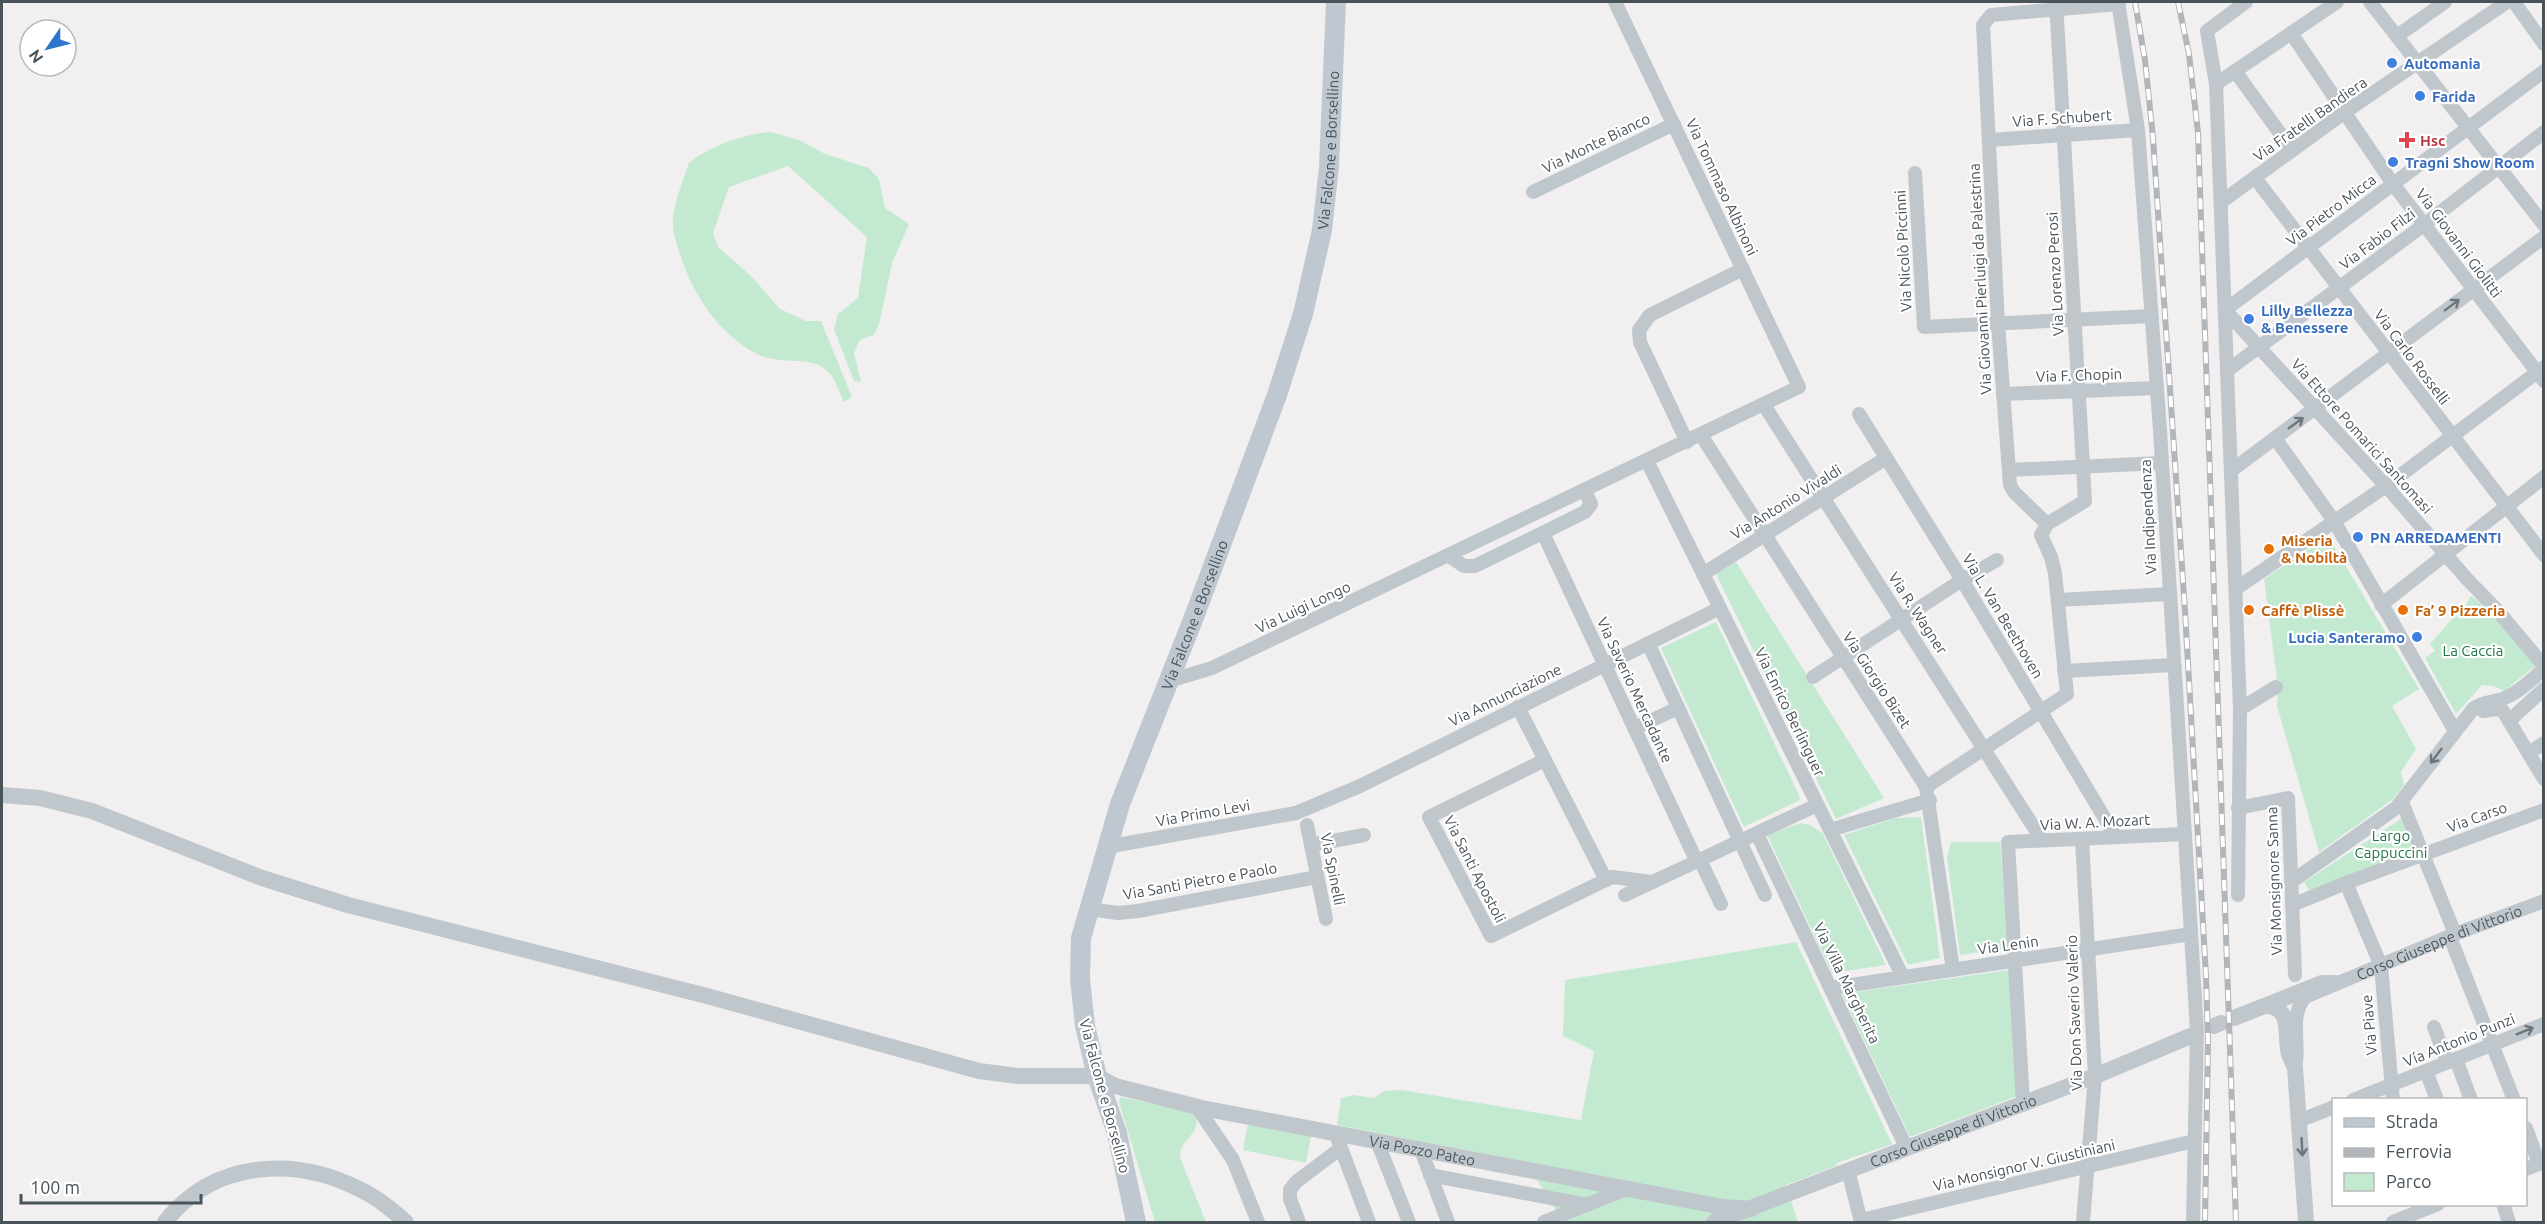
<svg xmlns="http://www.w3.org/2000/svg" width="2545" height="1224" viewBox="0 0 2545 1224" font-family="Ubuntu,sans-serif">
<rect width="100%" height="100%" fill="#f1efef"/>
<!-- green -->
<path fill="#c3ead1" d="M771,132L799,140L825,154L869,168L879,179L885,208L909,224L892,263L880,321L874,335L860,340L854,353L861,382L854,381L834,329L838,314L858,298L867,237L788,166L729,187L713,233L718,247L751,276L780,309L806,321H821L852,397L844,402C839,392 835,377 826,370C810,355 778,366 757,354C717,333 692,293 679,251C676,241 672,231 673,220C674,202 683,181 689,163C708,147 746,133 771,132Z
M2328,536L2419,689L2392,706L2416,749L2401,772L2404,785L2393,799L2319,852L2277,706L2278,687L2264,579Z
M1736,562L1884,798L1836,819L1716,574Z
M2471,596C2498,615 2516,640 2535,666L2504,691L2494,686L2482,685L2456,714L2425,658L2435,651L2430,644L2455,616L2458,617Z
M1716,622L1799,795L1800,800L1744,827L1661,648Z
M1921,817L1940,958L1908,965L1844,835L1896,818Z
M2401,819L2414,851L2310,892L2304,882Z
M1801,823L1810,825L1823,834L1886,965L1832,973L1767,835Z
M1951,842H2000L2008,947L2003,949L1960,955L1947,857Z
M1796,942L1892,1144L1837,1163L1836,1166L1786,1185L1798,1222H1560L1555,1209L1526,1162L1337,1125L1341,1098L1353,1095L1374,1098L1384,1091L1402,1090L1581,1120L1594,1051L1563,1036L1565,980Z
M2009,970L2017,1096L1910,1137L1842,994Z
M1120,1097L1197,1113C1199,1139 1180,1137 1180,1158L1206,1222H1155L1119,1102Z
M1248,1124L1311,1136L1306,1163L1243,1150Z"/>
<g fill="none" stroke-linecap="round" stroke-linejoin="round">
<!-- minor -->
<g stroke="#bfc7cc" stroke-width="14">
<path d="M2118,2L2138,130L2160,430L2197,1031L2193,1222"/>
<path d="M2370,2L2544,225"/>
<path d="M2514,2L2544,44"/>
<path d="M2291,33L2393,184L2544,381"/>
<path d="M2397,36L2445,2"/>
<path d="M2235,71L2292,150"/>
<path d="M2216,84L2337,2"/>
<path d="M1989,140L2138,130"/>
<path d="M1915,173L1924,327L2151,316"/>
<path d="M2255,178L2544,555"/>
<path d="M1533,192L1674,124"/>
<path d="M2221,202L2345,112L2507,2"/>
<path d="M2225,310L2386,486L2467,579L2497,610L2544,666"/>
<path d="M2225,310L2544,71"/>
<path d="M2228,370L2425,224L2544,132"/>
<path d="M2003,394L2157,388"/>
<path d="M1764,405L2042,840"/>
<path d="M1859,414L1962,580L2116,837"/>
<path d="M1701,435L1926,787L1953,970"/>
<path d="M2275,438L2334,521L2455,731"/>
<path d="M1687,442L1640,342L1639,330L1650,315L1743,269"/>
<path d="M1647,461L1903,977"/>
<path d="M2009,470L2161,463"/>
<path d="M2232,470L2544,237"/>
<path d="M2047,524L2014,492L2010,485L1998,323L1983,25L1991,15L2119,4"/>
<path d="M1543,533L1697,862"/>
<path d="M1449,556L1464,566H1475L1585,512L1591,504L1585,491"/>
<path d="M1703,574L1886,458"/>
<path d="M2237,588L2386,486L2544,367"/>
<path d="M2058,600L2169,594"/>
<path d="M2381,605L2544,477"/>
<path d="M1648,643L1765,895"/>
<path d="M2064,671L2173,665"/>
<path d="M1813,677L1962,580L1997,560"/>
<path d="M1169,681L1212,668L1799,387L1615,2"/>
<path d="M1518,707L1606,880"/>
<path d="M2240,709L2276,687"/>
<path d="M2483,711L2496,709L2503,711L2544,779"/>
<path d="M2510,720L2544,689"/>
<path d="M1635,728L1678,708"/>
<path d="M2529,753L2544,743"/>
<path d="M1545,760L1429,817L1491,936L1612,877L1653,882"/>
<path d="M1926,787L2067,694L2055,573L2051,557L2041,535L2047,524L2085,501L2056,2"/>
<path d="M2402,802L2455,934"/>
<path d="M2238,808L2288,798L2295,975"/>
<path d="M1307,825L1326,919"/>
<path d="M1830,830L1930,800"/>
<path d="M1757,834L1906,1147"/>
<path d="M2082,839L2095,1076L2083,1222"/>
<path d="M1311,845L1364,835"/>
<path d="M1106,847L1296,813L1360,786L1720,608"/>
<path d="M1700,860L1721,904"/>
<path d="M2291,882L2396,808L2473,709C2484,700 2497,703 2509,696C2522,690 2533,678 2544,669"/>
<path d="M2346,883L2381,966L2393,1100"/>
<path d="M1625,895L1817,805"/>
<path d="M2238,895L2240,709L2216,84L2207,31L2246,2"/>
<path d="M2292,905L2346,883L2544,810"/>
<path d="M1089,909L1118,913L1138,911L1317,877"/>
<path d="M2450,937L2514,1100"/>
<path d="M1831,988L2191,934"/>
<path d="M2434,1027L2447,1062"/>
<path d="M2456,1059L2471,1100"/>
<path id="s1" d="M2295,1068C2301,1044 2288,1018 2305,997L2455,934L2544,901"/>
<path d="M2426,1071L2437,1100"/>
<path d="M2353,1100L2544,1024"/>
<path d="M2023,1103L2008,842L2184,834"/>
<path d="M1197,1107L1233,1160L1258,1222"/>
<path d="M2301,1120L2334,1107"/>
<path d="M2526,1128L2539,1164"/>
<path d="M1338,1140L1369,1222"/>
<path d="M1377,1141L1409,1222"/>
<path d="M1421,1150L1448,1222"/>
<path d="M2526,1169L2544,1162"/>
<path d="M1848,1170L1861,1222"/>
<path d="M1430,1175L1587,1205"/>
<path d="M2503,1204L2509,1222"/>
<path d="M1861,1220L2194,1141"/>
<path d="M1299,1222L1290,1199V1190L1296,1182L1341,1148"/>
<path d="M1544,1222L1626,1189"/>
<path d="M2393,1222L2438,1204"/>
</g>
<!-- tertiary -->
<g stroke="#bfc7cc" stroke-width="16">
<path id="s2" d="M2,795L40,798L92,811L262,878L348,905L707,996L979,1071L1018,1076H1097L1115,1086L1202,1108L1723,1207L1751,1209"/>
<path d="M2268,1006C2293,1009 2284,1036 2289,1054C2291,1059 2293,1063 2295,1068L2306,1222"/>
<path d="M2234,1018L2322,983H2335"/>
<path d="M2214,1026L2221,1023"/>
<path d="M165,1222C213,1161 294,1155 361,1190C378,1198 392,1210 406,1222"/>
<path id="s3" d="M1714,1222L2095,1076L2193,1035"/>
</g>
<!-- secondary -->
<path stroke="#bfc8d1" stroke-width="20" id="s4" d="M1136,1222L1117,1133L1097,1076L1085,1026L1080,979L1081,938L1120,804L1194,617L1277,395L1303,314L1322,230L1329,167L1336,2"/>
<defs>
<path id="rail" d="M2135,2L2145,60L2153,138L2185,611L2206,976L2208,1042L2205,1222
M2178,2L2189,54L2198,133L2236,1222"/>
</defs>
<!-- rail casing -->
<use href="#rail" stroke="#b2b5b9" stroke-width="6"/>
<!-- rail -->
<use href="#rail" stroke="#fff" stroke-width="4" stroke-dasharray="11" stroke-linecap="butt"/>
</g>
<!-- one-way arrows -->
<defs><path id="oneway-shaft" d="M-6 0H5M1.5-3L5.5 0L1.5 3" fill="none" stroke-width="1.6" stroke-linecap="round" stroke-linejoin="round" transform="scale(1.5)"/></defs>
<g stroke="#6c767c">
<use href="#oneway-shaft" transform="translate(2452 305) rotate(-37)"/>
<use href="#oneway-shaft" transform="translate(2296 423) rotate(-36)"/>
<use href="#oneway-shaft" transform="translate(2436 756) rotate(127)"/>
<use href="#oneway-shaft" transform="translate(2525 1031) rotate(-22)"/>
<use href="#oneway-shaft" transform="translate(2302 1147) rotate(87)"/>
</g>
<!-- markers -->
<g fill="#3f7fe0" stroke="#fff" stroke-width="2">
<circle cx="2392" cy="63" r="6"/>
<circle cx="2420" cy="96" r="6"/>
<circle cx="2393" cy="162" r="6"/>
<circle cx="2249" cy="319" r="6"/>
<circle cx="2358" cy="537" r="6"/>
<circle cx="2417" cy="637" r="6"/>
</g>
<path fill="#e0444e" stroke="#fff" stroke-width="2" d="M2404 131h6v6h6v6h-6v6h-6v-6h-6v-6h6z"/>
<g fill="#e8710a" stroke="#fff" stroke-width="2">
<circle cx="2269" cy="549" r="6"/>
<circle cx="2249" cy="610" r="6"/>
<circle cx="2403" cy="610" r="6"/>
</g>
<g text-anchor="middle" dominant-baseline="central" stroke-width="4.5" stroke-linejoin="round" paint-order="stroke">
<!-- shop labels -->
<g font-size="15" font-weight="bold" fill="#366cbe" stroke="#fff" text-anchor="start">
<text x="2404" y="63">Automania</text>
<text x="2432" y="96">Farida</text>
<text x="2405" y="162">Tragni Show Room</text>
<text x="2261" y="310">Lilly Bellezza<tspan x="2261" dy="17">&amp; Benessere</tspan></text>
<text x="2370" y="537">PN ARREDAMENTI</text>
<text x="2405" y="637" text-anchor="end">Lucia Santeramo</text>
</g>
<!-- street labels -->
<g font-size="15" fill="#49535a" stroke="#fff">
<text transform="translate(2062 118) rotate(-4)">Via F. Schubert</text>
<text transform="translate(2310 119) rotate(-35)">Via Fratelli Bandiera</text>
<text transform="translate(1596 143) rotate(-26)">Via Monte Bianco</text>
<text stroke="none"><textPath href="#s4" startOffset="1120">Via Falcone e Borsellino</textPath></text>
<text transform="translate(1722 187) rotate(65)">Via Tommaso Albinoni</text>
<text transform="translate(2331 210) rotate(-37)">Via Pietro Micca</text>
<text transform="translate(2377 239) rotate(-37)">Via Fabio Filzi</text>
<text transform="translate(2459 243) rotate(53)">Via Giovanni Giolitti</text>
<text transform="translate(1903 251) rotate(-93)">Via Nicolò Piccinni</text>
<text transform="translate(2055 274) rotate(-93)">Via Lorenzo Perosi</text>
<text transform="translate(1980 279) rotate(-93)">Via Giovanni Pierluigi da Palestrina</text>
<text transform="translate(2412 357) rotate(53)">Via Carlo Rosselli</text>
<text transform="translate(2079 375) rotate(-2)">Via F. Chopin</text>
<text transform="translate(2362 436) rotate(48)">Via Ettore Pomarici Santomasi</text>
<text transform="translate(1786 502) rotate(-32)">Via Antonio Vivaldi</text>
<text transform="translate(2148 517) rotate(-93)">Via Indipendenza</text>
<text transform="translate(1303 607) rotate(-25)">Via Luigi Longo</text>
<text transform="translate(1918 613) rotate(57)">Via R. Wagner</text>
<text stroke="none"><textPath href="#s4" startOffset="634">Via Falcone e Borsellino</textPath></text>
<text transform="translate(2003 616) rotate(59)">Via L. Van Beethoven</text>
<text transform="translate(1877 680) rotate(57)">Via Giorgio Bizet</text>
<text transform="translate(1635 690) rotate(65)">Via Saverio Mercadante</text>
<text transform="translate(1505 695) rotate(-26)">Via Annunciazione</text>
<text transform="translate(1790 712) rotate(64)">Via Enrico Berlinguer</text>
<text transform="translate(1203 813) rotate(-10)">Via Primo Levi</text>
<text transform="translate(2477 817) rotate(-20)">Via Carso</text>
<text transform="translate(2095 822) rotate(-3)">Via W. A. Mozart</text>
<text transform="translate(1333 869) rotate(79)">Via Spinelli</text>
<text transform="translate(1475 869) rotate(63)">Via Santi Apostoli</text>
<text transform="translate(1200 881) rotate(-10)">Via Santi Pietro e Paolo</text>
<text transform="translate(2274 881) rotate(-92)">Via Monsignore Sanna</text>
<text stroke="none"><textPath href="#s1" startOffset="218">Corso Giuseppe di Vittorio</textPath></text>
<text transform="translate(2008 945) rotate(-8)">Via Lenin</text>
<text transform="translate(1847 983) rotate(64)">Via Villa Margherita</text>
<text transform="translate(2074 1013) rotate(-92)">Via Don Saverio Valerio</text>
<text transform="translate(2369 1025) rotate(-95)">Via Piave</text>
<text transform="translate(2459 1040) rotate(-22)">Vía Antonio Punzi</text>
<text transform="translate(1105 1096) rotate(75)">Via Falcone e Borsellino</text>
<text stroke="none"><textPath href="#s3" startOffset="256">Corso Giuseppe di Vittorio</textPath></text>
<text stroke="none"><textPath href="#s2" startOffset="1470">Via Pozzo Pateo</textPath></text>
<text transform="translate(2024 1165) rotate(-13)">Via Monsignor V. Giustiniani</text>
</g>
<!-- health labels -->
<g font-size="15" font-weight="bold" fill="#be3a42" stroke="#fff" text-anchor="start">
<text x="2420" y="140">Hsc</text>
</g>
<!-- food labels -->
<g font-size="15" font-weight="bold" fill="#c56008" stroke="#fff" text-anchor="start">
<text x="2281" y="540">Miseria<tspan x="2281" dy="17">&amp; Nobiltà</tspan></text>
<text x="2261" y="610">Caffè Plissè</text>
<text x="2415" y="610">Fa’ 9 Pizzeria</text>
</g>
<!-- park labels -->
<g font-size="15" fill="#22744a" stroke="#fff">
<text x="2473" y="650">La Caccia</text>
<text x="2391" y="835">Largo<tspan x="2391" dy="17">Cappuccini</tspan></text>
</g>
</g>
<!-- border -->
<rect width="2545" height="1224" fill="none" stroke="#49535a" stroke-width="6"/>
<!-- legend -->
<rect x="2332" y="1098" width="195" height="108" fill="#ffffff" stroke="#b6babd" stroke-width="1.5"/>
<rect x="2344" y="1118" width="30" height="9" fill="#bfc8d1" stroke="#b6babd" stroke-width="1.5"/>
<text x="2386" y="1128" font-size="18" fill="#49535a">Strada</text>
<rect x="2344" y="1148" width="30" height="9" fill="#b2b5b9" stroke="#b6babd" stroke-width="1.5"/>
<text x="2386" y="1158" font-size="18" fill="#49535a">Ferrovia</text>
<rect x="2344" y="1173" width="30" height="18" fill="#c3ead1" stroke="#b6babd" stroke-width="1.5"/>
<text x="2386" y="1188" font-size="18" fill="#49535a">Parco</text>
<!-- north arrow -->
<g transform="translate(48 48) rotate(235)"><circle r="28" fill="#ffffff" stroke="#b6babd" stroke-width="1.5"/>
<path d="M0-4.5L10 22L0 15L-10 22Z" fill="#2e76cd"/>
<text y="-9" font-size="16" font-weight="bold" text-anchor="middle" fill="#49535a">N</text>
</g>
<!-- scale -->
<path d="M21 1194v9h180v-9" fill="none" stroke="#49535a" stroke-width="3"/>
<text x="30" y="1194" font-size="18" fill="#49535a" stroke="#ffffff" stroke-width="4.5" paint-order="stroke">100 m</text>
</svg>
